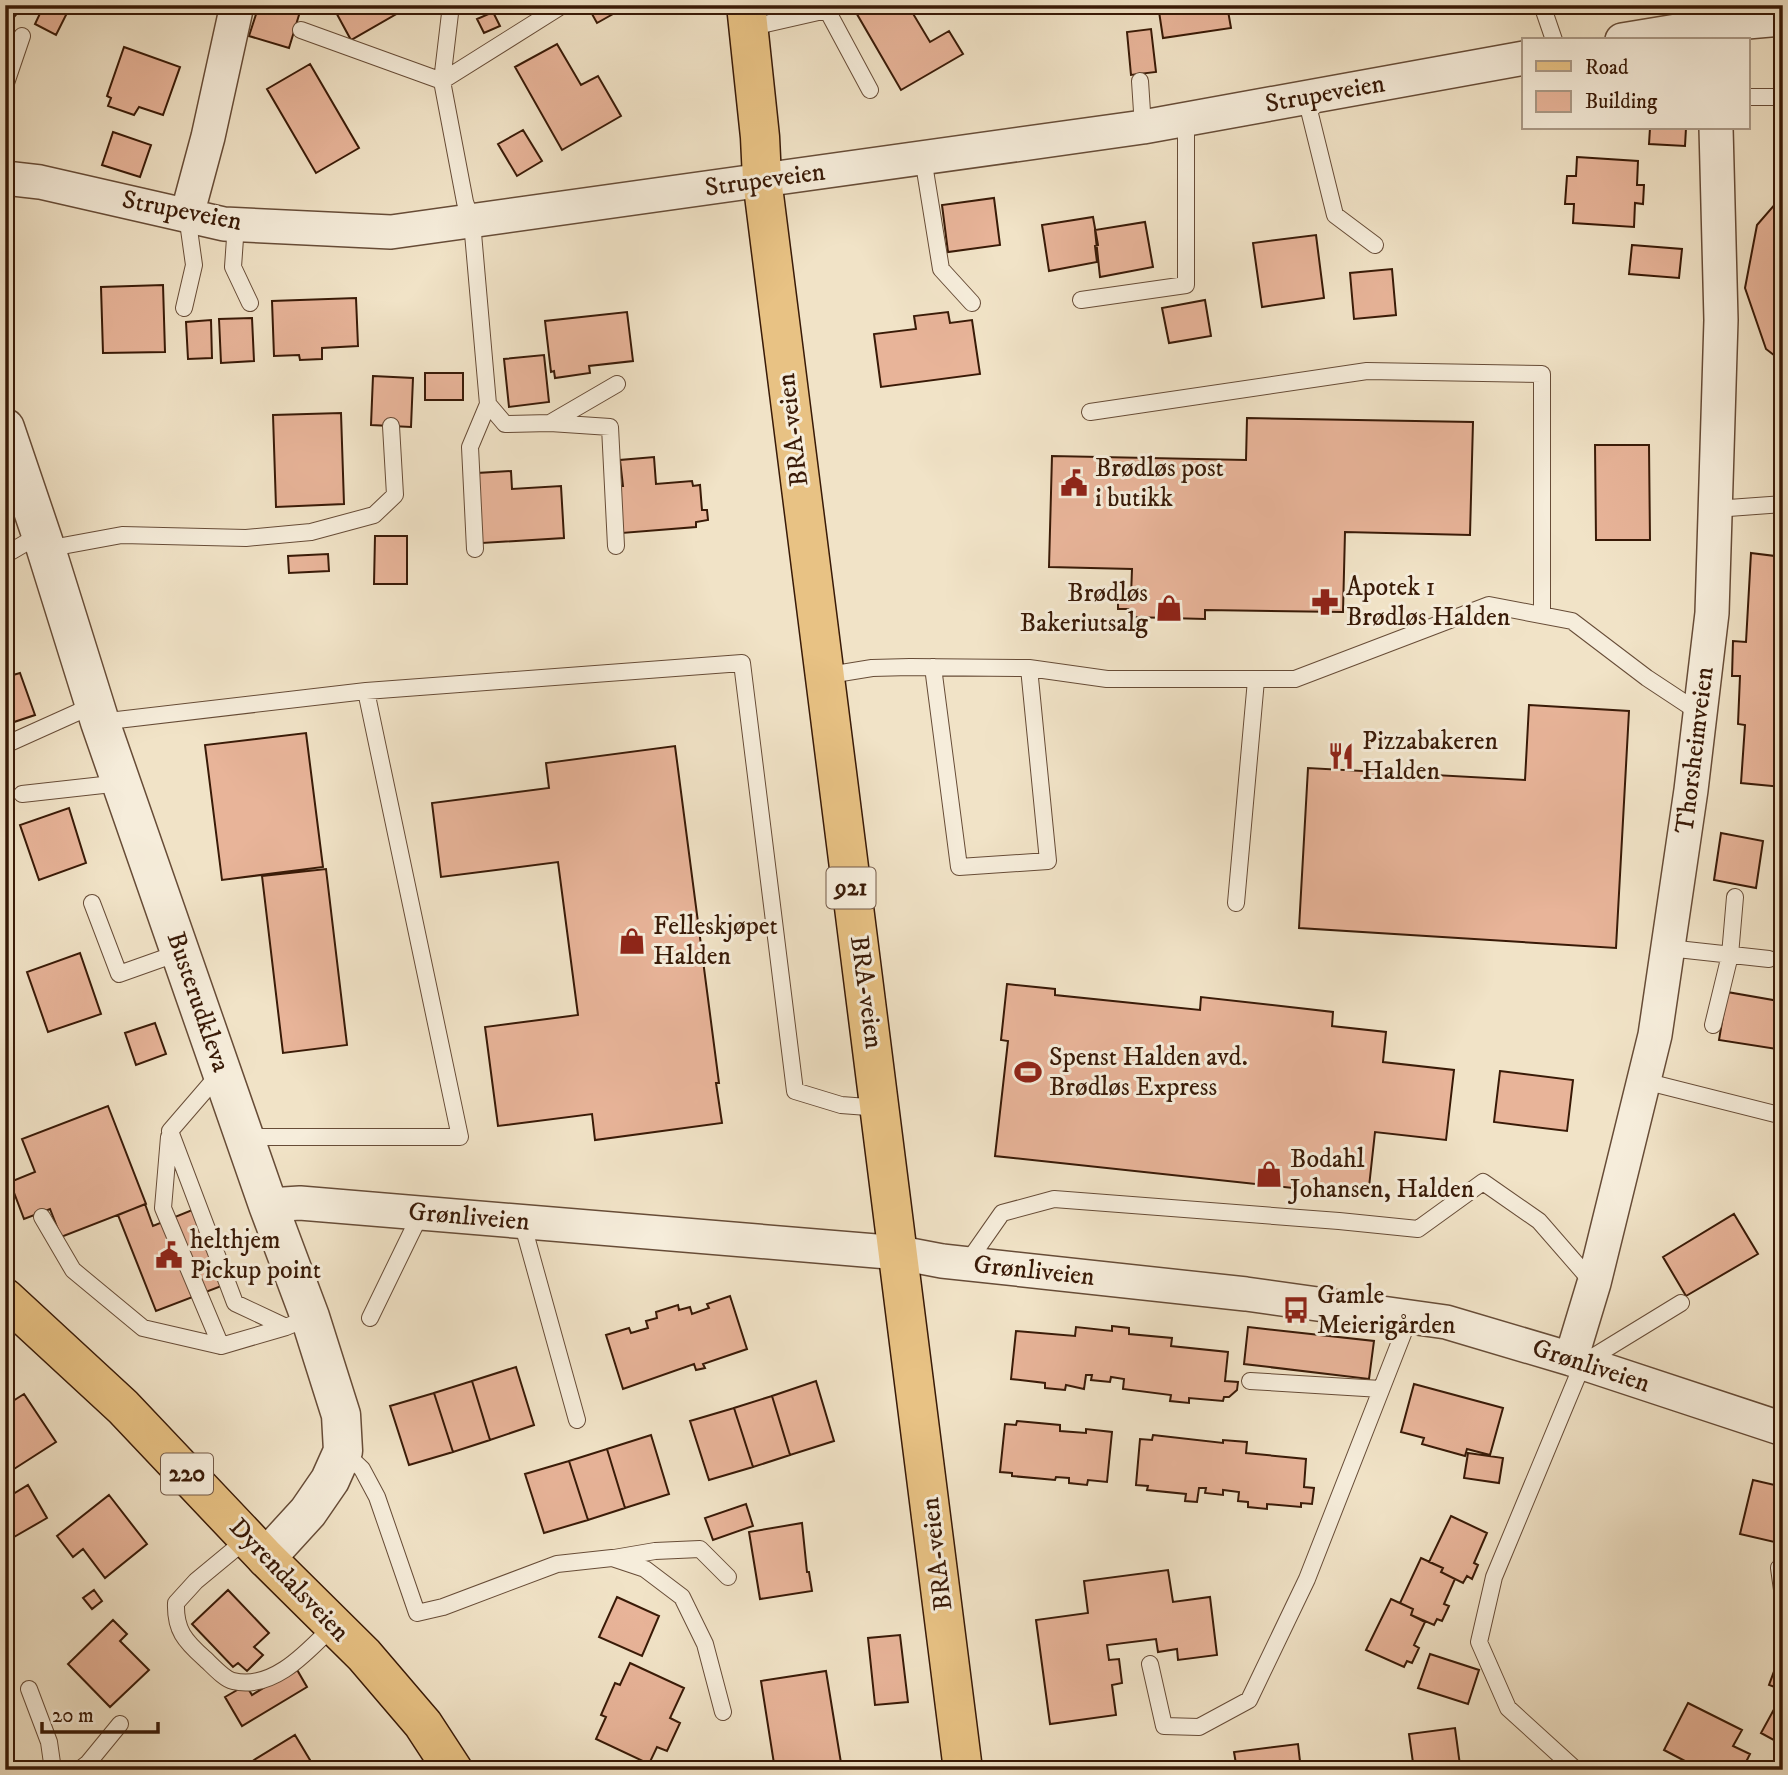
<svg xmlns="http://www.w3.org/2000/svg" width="1788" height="1775" viewBox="0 0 1788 1775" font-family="'IM FELL DW Pica',serif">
<rect width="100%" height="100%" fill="#f1e3c7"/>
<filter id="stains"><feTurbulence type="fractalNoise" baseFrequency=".00286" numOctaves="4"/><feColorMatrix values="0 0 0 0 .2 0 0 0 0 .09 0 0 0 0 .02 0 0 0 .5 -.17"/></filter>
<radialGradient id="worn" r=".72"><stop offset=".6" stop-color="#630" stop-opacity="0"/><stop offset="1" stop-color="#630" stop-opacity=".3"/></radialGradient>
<!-- building -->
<path fill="#e8b499" stroke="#391a07" stroke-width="2" d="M5,5H24L14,17L5,9Z
M44,5H71L56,35L35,24Z
M259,5H302L289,48L249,36Z
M332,5H412L351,40Z
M587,5H629L597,23Z
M861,5H913L909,7L930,42L949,31L963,54L901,90L854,9Z
M1158,5H1227L1231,28L1163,38Z
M493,12L500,26L484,33L477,19Z
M1151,29L1156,72L1131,75L1127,32Z
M557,44L581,85L598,76L621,116L562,150L515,67Z
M124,47L180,67L163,115L139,107L134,115L108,106L111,98L107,96Z
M310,64L359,148L316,173L267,89Z
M1650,128H1686L1685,146L1649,144Z
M523,130L542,161L517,176L498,144Z
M113,132L151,145L140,177L102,165Z
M1577,157L1638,161L1637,185H1644L1643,204L1635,203L1634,227L1573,223L1574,204H1565L1567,176H1576Z
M1783,195V362L1766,349L1745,288L1757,225Z
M994,198L1000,245L948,252L942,205Z
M1093,217L1098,245L1095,246L1097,262L1049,271L1042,225Z
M1145,222L1153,267L1100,277L1095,230Z
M1316,235L1324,298L1262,307L1253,243Z
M1632,245L1682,249L1679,278L1629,274Z
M1392,269L1396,315L1354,319L1350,273Z
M163,285L165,352L103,353L101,287Z
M356,298L358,346L322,348V359L300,360L299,355L274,356L272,301Z
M1205,300L1211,336L1169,343L1162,308Z
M627,312L633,361L589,366L590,373L555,378L554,371L551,372L545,321Z
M948,312L950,323L972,320L980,374L881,387L874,334L916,329L914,316Z
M252,318L254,361L221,363L219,319Z
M211,320L212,358L188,359L186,322Z
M544,355L549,402L509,407L504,359Z
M425,373H463V400H425Z
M373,376L413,378L411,427L371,425Z
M341,413L344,504L276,507L273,415Z
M1247,418L1473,422L1470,535L1345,532L1343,612L1205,610V619L1131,617V609H1118V596H1131L1132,569L1049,567L1052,456L1246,460Z
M1595,445H1649L1650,540H1596Z
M654,457L656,484L692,481L693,486L700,485L702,510H707L708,520L696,522V527L622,533L617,486H623L620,460Z
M511,471L512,489L561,486L564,538L482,543L477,473Z
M375,536H407V584H374Z
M1751,553L1783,557V787L1741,783L1745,725L1738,724L1740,676H1732L1733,641L1746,642Z
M328,554L329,571L289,573L288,556Z
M20,673L35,715L5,725V675L6,677Z
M1529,705L1629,711L1616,948L1299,928L1308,768L1525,780Z
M306,733L323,867L222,880L205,745Z
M675,746L719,1083H716L722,1123L595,1140L592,1114L498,1126L485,1027L578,1015L558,862L441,877L432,803L549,788L546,763Z
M5,797L12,818L5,821Z
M69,808L86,863L39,880L20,825Z
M1721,833L1763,841L1756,888L1714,880Z
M326,869L347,1045L283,1053L262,876Z
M80,953L101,1014L48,1032L27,972Z
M1783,980V1050L1719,1040L1727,992L1779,1001Z
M1007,984L1055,989V995L1200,1010L1201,997L1333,1012L1332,1026L1386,1032L1383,1062L1454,1070L1446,1140L1375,1132L1368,1196L995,1156L1008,1041L1001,1040Z
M155,1023L166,1054L136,1065L125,1033Z
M1500,1071L1573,1080L1567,1131L1494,1122Z
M108,1106L146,1204L61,1237L50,1209L24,1219L10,1182L35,1172L22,1139Z
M145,1204L153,1226L202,1206L232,1282L156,1311L118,1215Z
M1734,1214L1758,1254L1686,1296L1663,1257Z
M730,1296L747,1349L703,1364L705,1368L696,1370L694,1364L623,1389L606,1335L629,1328L631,1333L648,1328L646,1321L657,1318L656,1312L678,1305L679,1310L690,1307L692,1314L709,1308L707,1304Z
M1112,1326L1129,1328V1334L1172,1338L1171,1346L1228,1352L1225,1381L1238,1382L1237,1390L1229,1397H1224L1223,1401L1189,1398V1403L1170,1401L1171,1395L1123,1389L1124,1379L1111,1377L1110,1382L1091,1380L1092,1375H1086L1084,1389L1066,1385L1065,1390L1045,1388V1383L1011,1379L1016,1331L1075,1336L1076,1327L1112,1331Z
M1248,1327L1374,1341L1369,1379L1244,1364Z
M516,1367L534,1425L490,1440L472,1381Z
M472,1381L490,1440L453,1452L434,1393Z
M816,1381L834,1441L790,1455L772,1396Z
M1414,1384L1503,1408L1490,1455L1467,1449L1465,1456L1422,1444L1424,1438L1401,1432Z
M434,1393L453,1452L409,1465L390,1406Z
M24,1394L56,1442L14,1469L5,1457V1406Z
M772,1396L790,1455L753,1467L734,1408Z
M734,1408L753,1467L709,1480L690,1421Z
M1017,1421L1060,1425V1431L1086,1433V1429L1112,1432L1107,1482L1088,1480L1087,1485L1069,1483V1478L1056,1477L1055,1480L1012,1476V1473L1000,1472L1005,1424L1016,1425Z
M651,1435L669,1494L625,1508L607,1449Z
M1153,1435L1223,1443V1440L1247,1442L1246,1453L1306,1459L1304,1487L1314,1488L1312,1504L1301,1503V1507L1267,1504V1509L1248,1507V1502L1238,1501L1239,1492L1223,1490V1495L1205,1493L1206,1488H1199L1197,1502L1185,1501L1186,1494L1147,1490L1148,1486L1136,1485L1140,1439L1152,1440Z
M607,1449L625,1508L588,1520L569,1461Z
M1468,1453L1503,1458L1499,1483L1464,1478Z
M569,1461L588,1520L544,1533L525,1474Z
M1753,1480L1783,1487V1544L1740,1534Z
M28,1485L47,1518L14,1537L5,1523V1499Z
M109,1495L147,1544L105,1578L83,1549L73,1557L57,1536Z
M746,1504L753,1526L713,1540L705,1518Z
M1451,1516L1487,1533L1474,1563L1478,1565L1472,1579L1467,1576L1463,1583L1441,1572L1443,1568L1429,1562Z
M802,1523L807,1572H809L812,1591L760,1599L749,1532Z
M1421,1558L1443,1568L1441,1572L1455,1579L1444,1604L1449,1606L1442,1621L1437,1619L1434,1625L1411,1615L1413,1609L1400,1603Z
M1168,1570L1173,1602L1210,1597L1217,1655L1178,1660L1177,1649L1158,1652L1156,1639L1107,1645L1109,1660L1119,1659L1122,1683L1112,1685L1116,1715L1050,1724L1036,1620L1088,1613L1084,1581Z
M94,1590L102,1601L92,1609L83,1598Z
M228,1590L269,1633L254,1647L263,1655L247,1671L238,1663L233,1667L192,1624Z
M617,1597L659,1616L642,1656L599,1637Z
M1391,1599L1413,1609L1411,1615L1425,1622L1414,1645L1419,1648L1412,1663L1407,1661L1404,1667L1366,1650Z
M113,1620L127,1634L120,1641L149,1670L110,1707L68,1664Z
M900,1635L908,1702L875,1705L868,1638Z
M1783,1647V1690L1769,1685Z
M1430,1654L1479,1670L1468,1704L1418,1688Z
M630,1663L684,1688L670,1718L680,1723L667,1751L657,1747L649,1764L596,1739L606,1717L601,1715L615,1683L620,1685Z
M296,1668L307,1687L242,1726L225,1697L246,1685L252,1695Z
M826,1671L842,1769L775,1770L761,1681Z
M1778,1702L1783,1704V1745L1761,1733Z
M1688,1703L1742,1730L1733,1746L1750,1754L1742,1770H1702L1664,1750Z
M1455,1728L1460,1765L1414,1770L1409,1734Z
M295,1735L316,1770H260L254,1760Z
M1298,1744L1301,1770H1237L1234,1752Z"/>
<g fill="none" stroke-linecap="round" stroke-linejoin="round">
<defs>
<path id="service" d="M451,5L442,81L465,202L472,222L488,404L505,424L550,423L617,384
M1542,5L1554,40
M748,28L827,10L870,90
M301,30L442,81L563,5
M1140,81L1143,127
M5,86L22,36
M1748,97H1783
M1306,98L1335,215L1375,245
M923,158L941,269L972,303
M236,224L233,267L250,303
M1081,300L1186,285V119
M184,308L194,265L187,215
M1090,412L1367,371L1542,374V615
M550,423L610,427L616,546
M1715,509L1783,504
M46,549L122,535L246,538L311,532L374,515L395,495L391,426
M475,549L470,447L488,404
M5,555L41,534
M933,667L959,867L1048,861L1029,668
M823,676L872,668L910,667L1029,668L1107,679H1295L1489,605L1572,621L1647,678L1700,713
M100,722L366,691L742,663L795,1091L841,1105L881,1108
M5,745L96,704
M22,794L121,783
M92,903L119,974L181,952
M1236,903L1256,680
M1668,948L1769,959
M1713,1025L1730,955L1735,897
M220,1073L170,1131L235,1303L286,1327L310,1317
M1644,1081L1783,1116
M169,1137L163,1208L221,1346L286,1327
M245,1137H460L366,691
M42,1217L73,1270L143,1328L221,1346
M522,1222L577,1420
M967,1263L1002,1213L1054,1199L1339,1221L1418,1229L1483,1182L1539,1221L1593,1283
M370,1318L421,1213
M1250,1381L1381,1389
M343,1451L362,1469L377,1497L417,1613L443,1607L557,1564L612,1558L645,1569L682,1597L705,1644L723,1712
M248,1538L196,1581L176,1603C175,1630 185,1641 204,1658C212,1665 224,1679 233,1681C273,1691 308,1651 333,1626
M614,1558L655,1551L700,1549L728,1577
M1783,1566L1779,1568L1783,1597
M1150,1664L1164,1726L1199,1727L1249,1700L1307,1579L1410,1316
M29,1689L49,1742L53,1770
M79,1770L88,1763L120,1724
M1576,1770L1508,1708L1479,1642L1494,1577L1583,1363L1681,1303"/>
<path id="minor" d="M1622,40L1713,25L1783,19
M5,178L40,182L224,224L391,232L1143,127L1524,58
M187,215L208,137L237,5
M268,1205L300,1203L900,1253L942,1261L1246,1294L1446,1322L1571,1359L1783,1429
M1571,1359L1594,1283L1655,1035L1691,790L1712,613L1721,320L1716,128"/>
<path id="tertiary" d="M5,428L46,549L100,722L268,1205L310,1317L341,1415L343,1451L330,1480L308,1512L266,1558"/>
<path id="primary" d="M746,5L760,137L762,179C827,710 898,1239 963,1770
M5,1298L123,1407L266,1558L364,1655L423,1724L453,1770"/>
</defs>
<!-- service casing -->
<use href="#service" stroke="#674c37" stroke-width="18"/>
<!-- minor casing -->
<use href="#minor" stroke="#674c37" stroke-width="36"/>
<!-- tertiary casing -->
<use href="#tertiary" stroke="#674c37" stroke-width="41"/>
<!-- primary casing -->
<use href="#primary" stroke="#391a07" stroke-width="41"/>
<!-- service -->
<use href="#service" stroke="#f6eddb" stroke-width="16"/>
<!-- minor -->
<use href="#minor" stroke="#f6eddb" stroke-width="33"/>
<!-- tertiary -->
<use href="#tertiary" stroke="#f6eddb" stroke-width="38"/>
<!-- primary -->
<use href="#primary" stroke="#e8c284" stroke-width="38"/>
</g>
<!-- icons -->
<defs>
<symbol id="civic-bare" viewBox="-9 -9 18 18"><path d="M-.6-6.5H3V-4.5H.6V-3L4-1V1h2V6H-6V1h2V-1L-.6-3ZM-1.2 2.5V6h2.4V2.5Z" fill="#8f2418" stroke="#f6eddb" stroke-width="2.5" paint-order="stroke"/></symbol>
<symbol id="pharmacy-bare" viewBox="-9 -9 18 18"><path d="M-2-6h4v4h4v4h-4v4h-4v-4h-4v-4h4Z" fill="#8f2418" stroke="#f6eddb" stroke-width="2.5" paint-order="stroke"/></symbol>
<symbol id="shop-bare" viewBox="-9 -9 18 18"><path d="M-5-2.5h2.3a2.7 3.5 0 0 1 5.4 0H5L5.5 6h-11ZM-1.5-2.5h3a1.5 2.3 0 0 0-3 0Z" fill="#8f2418" stroke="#f6eddb" stroke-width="2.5" paint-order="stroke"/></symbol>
<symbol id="restaurant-bare" viewBox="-9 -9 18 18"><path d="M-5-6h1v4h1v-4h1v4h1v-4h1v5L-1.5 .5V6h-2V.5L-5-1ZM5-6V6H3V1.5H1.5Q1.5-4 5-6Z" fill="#8f2418" stroke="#f6eddb" stroke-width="2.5" paint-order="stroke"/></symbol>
<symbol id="stadium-bare" viewBox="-9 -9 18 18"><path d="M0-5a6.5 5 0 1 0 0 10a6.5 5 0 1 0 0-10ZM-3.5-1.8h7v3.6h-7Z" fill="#8f2418" stroke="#f6eddb" stroke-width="2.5" paint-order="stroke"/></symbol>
<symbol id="bus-bare" viewBox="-9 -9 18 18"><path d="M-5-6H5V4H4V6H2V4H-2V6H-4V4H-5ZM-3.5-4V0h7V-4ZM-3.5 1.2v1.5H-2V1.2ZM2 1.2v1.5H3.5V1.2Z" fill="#8f2418" stroke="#f6eddb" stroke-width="2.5" paint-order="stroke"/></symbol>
</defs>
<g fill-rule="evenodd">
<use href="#civic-bare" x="1055" y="464" width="38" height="38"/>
<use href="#pharmacy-bare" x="1306" y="583" width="38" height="38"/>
<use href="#shop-bare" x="1150" y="589" width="38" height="38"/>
<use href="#restaurant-bare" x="1322" y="737" width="38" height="38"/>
<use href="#shop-bare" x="613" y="922" width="38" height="38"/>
<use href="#stadium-bare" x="1009" y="1053" width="38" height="38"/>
<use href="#shop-bare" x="1250" y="1155" width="38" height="38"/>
<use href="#civic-bare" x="150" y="1236" width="38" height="38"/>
<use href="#bus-bare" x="1277" y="1291" width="38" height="38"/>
</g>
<g text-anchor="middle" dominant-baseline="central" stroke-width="6" stroke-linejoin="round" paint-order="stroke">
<!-- shield labels -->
<g fill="#f6eddb" stroke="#725947" stroke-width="2">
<rect x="826.5" y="867.5" width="49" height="41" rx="5"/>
<rect x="161" y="1453.5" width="52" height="41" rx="5"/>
</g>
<g font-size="24" font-weight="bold" fill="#391a07">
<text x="851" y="888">921</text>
<text x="187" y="1474">220</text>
</g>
<!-- street labels -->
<g font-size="26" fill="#391a07" stroke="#f6eddb">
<text transform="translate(1325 94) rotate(-10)">Strupeveien</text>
<text transform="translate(765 180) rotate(-8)">Strupeveien</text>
<text transform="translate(182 211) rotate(11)">Strupeveien</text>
<text transform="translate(793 430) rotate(-97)">BRA-veien</text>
<text transform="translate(1695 750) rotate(-83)">Thorsheimveien</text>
<text transform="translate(866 992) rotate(82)">BRA-veien</text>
<text transform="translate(198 1002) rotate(71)">Busterudkleva</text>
<text transform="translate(469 1217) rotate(5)">Grønliveien</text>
<text transform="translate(1034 1271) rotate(6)">Grønliveien</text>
<text transform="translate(1591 1366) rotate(18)">Grønliveien</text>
<text transform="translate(937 1554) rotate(-97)">BRA-veien</text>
<text transform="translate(289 1580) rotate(46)">Dyrendalsveien</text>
</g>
<!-- poi labels -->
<g font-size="26" fill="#391a07" stroke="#f6eddb" text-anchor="start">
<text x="1095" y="468">Brødløs post<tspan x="1095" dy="30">i butikk</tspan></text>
<text x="1346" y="587">Apotek 1<tspan x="1346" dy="30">Brødløs Halden</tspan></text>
<text x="1148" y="593" text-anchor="end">Brødløs<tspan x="1148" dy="30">Bakeriutsalg</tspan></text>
<text x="1362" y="741">Pizzabakeren<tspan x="1362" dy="30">Halden</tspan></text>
<text x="653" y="926">Felleskjøpet<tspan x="653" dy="30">Halden</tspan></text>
<text x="1049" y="1057">Spenst Halden avd.<tspan x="1049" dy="30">Brødløs Express</tspan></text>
<text x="1290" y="1159">Bodahl<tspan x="1290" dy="30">Johansen, Halden</tspan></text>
<text x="190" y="1240">helthjem<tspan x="190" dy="30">Pickup point</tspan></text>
<text x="1317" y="1295">Gamle<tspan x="1317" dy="30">Meierigården</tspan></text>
</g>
</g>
<!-- margin -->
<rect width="1788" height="1775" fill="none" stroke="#f1e3c7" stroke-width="28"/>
<rect x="7" y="7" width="1774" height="1761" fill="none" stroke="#391a07" stroke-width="3.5"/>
<rect x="14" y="14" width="1760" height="1747" fill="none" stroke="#391a07" stroke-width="2"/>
<!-- legend -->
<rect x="1522" y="38" width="228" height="91" fill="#f6eddb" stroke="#aa9986" stroke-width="2"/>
<rect x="1536" y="61" width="35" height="10" fill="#e8c284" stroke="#aa9986" stroke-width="2"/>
<text x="1585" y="74" font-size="21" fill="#391a07">Road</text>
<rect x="1536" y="91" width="35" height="21" fill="#e8b499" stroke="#aa9986" stroke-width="2"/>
<text x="1585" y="108" font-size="21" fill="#391a07">Building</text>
<!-- scale -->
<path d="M42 1722v10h116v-10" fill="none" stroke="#391a07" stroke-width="3.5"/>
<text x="52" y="1722" font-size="21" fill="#391a07" stroke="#f6eddb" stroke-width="5" paint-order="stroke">20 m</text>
<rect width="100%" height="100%" filter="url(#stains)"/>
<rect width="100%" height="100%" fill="url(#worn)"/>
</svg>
